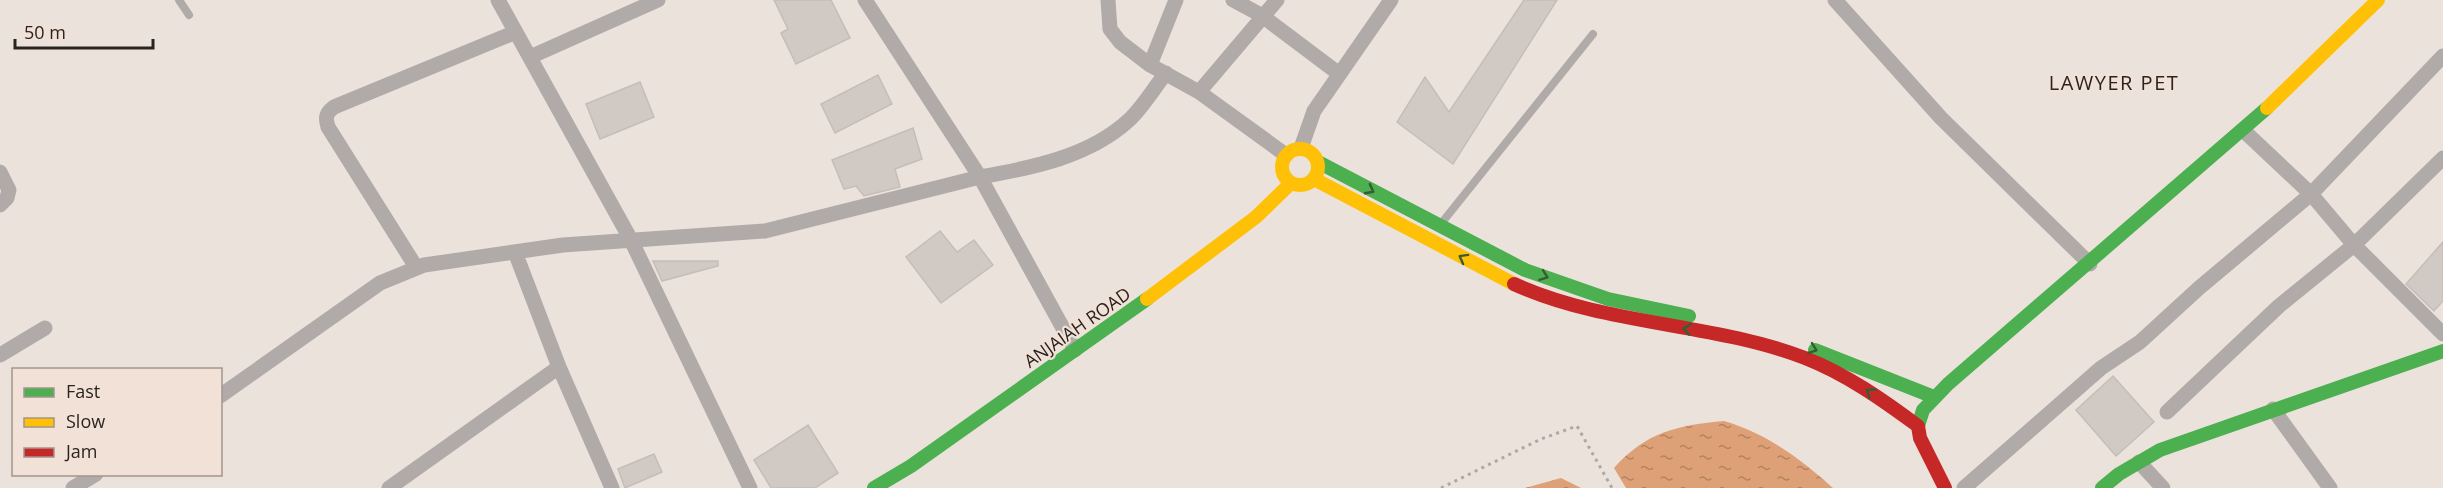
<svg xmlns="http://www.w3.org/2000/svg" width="2443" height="488" viewBox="0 0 2443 488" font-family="'Open Sans',sans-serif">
<defs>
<pattern id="water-ripples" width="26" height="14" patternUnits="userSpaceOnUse" patternTransform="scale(1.5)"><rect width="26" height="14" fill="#dea076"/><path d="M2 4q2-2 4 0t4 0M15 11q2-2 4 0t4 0" fill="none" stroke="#b48260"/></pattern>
</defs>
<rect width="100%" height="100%" fill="#ece2dc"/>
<!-- water -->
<path fill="url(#water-ripples)" d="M1724,421C1766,433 1801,459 1833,488H1626L1614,468C1646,432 1678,425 1724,421Z
M1561,478L1581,488H1525Z"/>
<!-- building -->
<path fill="#d1c9c4" stroke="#c5bdb8" stroke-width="1.5" d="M774,0H831L850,38L796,64L781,33L788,29Z
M1524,0H1557L1453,164L1397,122L1425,77L1449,112Z
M878,75L892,104L835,133L821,104Z
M640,82L654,117L600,139L586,104Z
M913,128L922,159L895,169L900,187L864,196L856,186L844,189L832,160Z
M940,231L957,252L974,240L993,265L941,303L906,257Z
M2443,242V301L2434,311L2406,284Z
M653,261H718V266L662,281Z
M2113,376L2154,422L2116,456L2076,410Z
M808,425L838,473L815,488H771L754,460Z
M654,454L662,472L625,488L618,469Z"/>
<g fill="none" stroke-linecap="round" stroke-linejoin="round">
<!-- path -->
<path stroke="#aea8a5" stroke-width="3" stroke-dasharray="3 4.5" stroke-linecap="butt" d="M1441,488L1541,439L1577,426L1612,488"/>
<!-- lane -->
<path stroke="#b0aba9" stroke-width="8" d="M179,0L189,15
M1440,225L1593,34"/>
<!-- street -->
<path stroke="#b0aba9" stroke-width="15" d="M498,0L631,240L750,488
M865,0L980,177C1031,168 1089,157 1129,120C1143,107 1154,88 1166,73
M1108,0L1110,29L1120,42L1150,65L1199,92L1286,155
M1233,0L1261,15L1338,73
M1835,0L1941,118L2090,264
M530,57L658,0
M1150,65L1176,0
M1199,92L1277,0
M2244,131L2311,194L2354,245L2443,334
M1301,148L1314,111L1391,0
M0,172L9,190L7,198L0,205
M515,252L559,367L612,488
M416,267L328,127C325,117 326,113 334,107L516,32
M0,355L45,328
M220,396L380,283L424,265L563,245L765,231L980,177L1075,350
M2273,409L2330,488
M2167,412L2279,306L2354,245L2443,158
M2139,462L2163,488
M73,488L96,474
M389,488L559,367
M1964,488L2101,368L2140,342L2199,288L2311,194L2443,56"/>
<!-- fast -->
<path stroke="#4caf50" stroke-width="14" d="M1318,162L1525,270L1608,299L1689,316
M1815,350L1934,397
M1918,426L1923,410L1948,384L2267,108
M874,488L911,466L1147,299
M2102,488L2119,474L2160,450L2443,351"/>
<!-- slow -->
<path stroke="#ffc107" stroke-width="14" d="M2267,108L2378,0
M1282 167a18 18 0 1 1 36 0a18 18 0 1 1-36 0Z
M1314,179L1514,284
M1147,299L1256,217L1291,183"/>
<!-- jam -->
<path stroke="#c62828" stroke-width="14" d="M1514,284C1607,326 1711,322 1805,358C1846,374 1883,400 1918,426L1920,438L1945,488"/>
</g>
<!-- one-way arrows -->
<defs><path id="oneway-chevron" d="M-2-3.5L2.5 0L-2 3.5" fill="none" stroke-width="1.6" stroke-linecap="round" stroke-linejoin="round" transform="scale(1.5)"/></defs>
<g stroke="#385c33">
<use href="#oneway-chevron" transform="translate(1370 190) rotate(28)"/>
<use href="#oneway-chevron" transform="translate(1463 258) rotate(-151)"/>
<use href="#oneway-chevron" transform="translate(1544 276) rotate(20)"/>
<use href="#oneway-chevron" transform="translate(1687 329) rotate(-171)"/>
<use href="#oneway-chevron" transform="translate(1813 349) rotate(20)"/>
<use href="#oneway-chevron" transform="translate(1870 392) rotate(-144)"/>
</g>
<g text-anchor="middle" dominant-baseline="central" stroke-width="4.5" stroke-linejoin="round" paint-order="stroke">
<!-- street labels -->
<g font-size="18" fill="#2a2420" stroke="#f2e1d6">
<text transform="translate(1077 327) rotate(-35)">ANJAIAH ROAD</text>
</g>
<!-- neighbourhood labels -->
<g font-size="20" letter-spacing="1.5" fill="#2a2420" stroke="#f2e1d6">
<text x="2114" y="82">LAWYER PET</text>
</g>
</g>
<!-- legend -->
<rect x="12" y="368" width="210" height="108" fill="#f2e1d6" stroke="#a2958d" stroke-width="1.5"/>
<rect x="24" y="388" width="30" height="9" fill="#4caf50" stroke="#a2958d" stroke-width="1.5"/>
<text x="66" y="398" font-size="18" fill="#2a2420">Fast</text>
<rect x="24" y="418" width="30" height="9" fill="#ffc107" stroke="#a2958d" stroke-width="1.5"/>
<text x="66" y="428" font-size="18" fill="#2a2420">Slow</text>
<rect x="24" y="448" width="30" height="9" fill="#c62828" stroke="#a2958d" stroke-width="1.5"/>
<text x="66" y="458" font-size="18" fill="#2a2420">Jam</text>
<!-- scale -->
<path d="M15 39v9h138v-9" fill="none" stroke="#2a2420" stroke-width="3"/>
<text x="24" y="39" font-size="18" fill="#2a2420" stroke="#f2e1d6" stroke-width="4.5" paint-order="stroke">50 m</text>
</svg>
